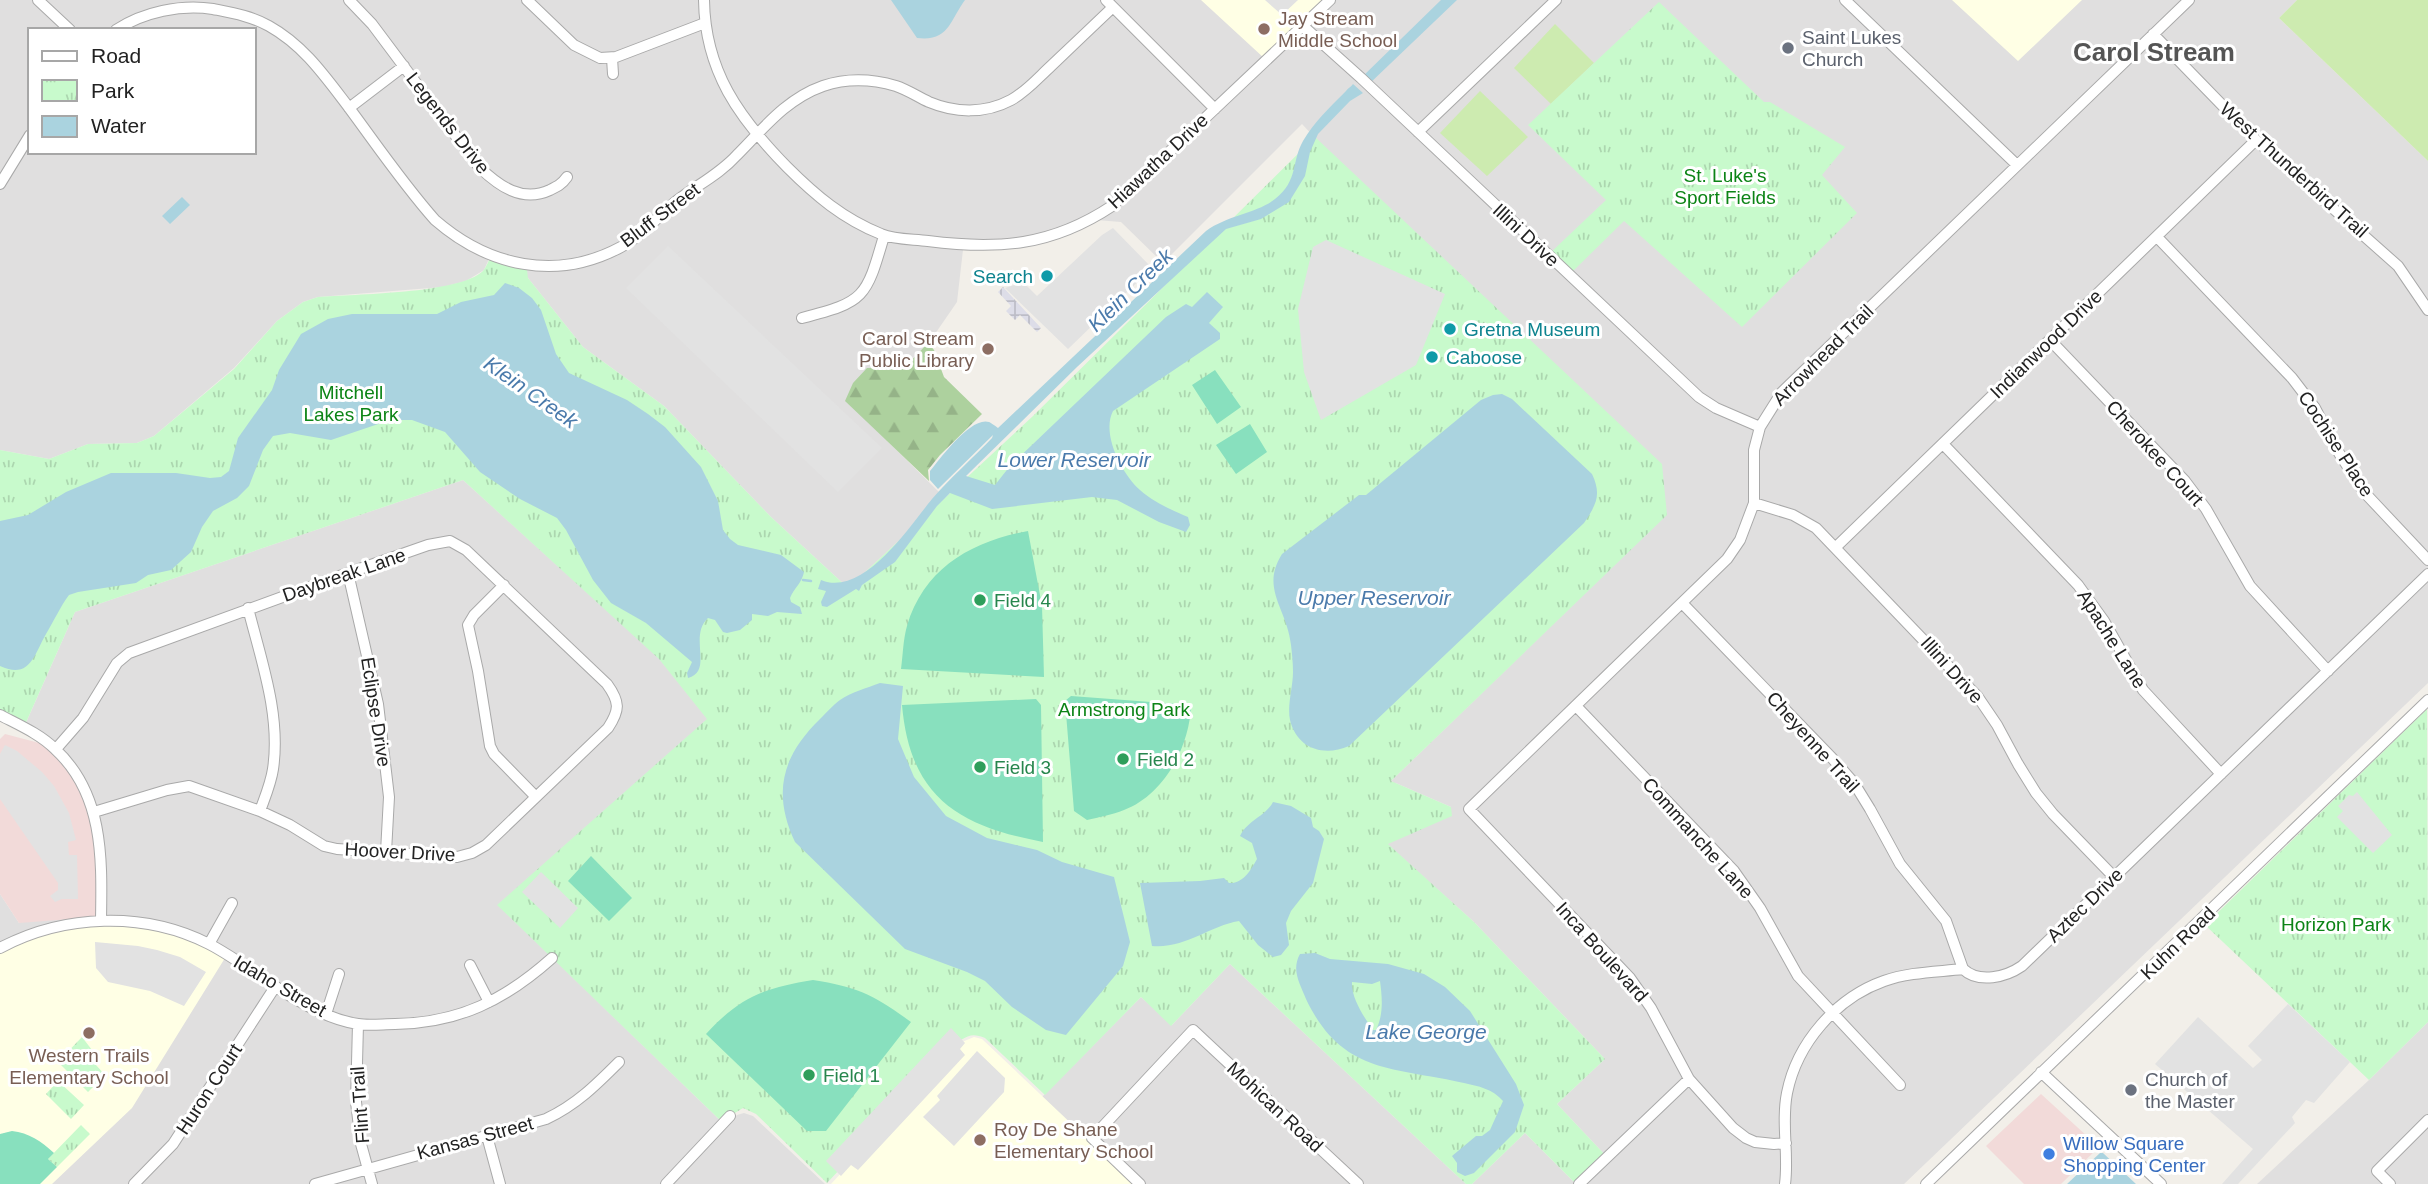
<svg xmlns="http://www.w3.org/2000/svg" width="2428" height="1184" viewBox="0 0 2428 1184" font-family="Arial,sans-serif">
<defs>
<pattern id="forest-firs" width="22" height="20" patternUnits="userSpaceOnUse" patternTransform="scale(1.75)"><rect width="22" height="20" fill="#add19e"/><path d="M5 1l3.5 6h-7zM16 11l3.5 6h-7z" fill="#95b388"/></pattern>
<pattern id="park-tufts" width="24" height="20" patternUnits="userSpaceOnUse" patternTransform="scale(1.75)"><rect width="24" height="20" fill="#c8facc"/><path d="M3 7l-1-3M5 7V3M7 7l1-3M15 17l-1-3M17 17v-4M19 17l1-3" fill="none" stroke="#acd6af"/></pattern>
<pattern id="plaza-grid" width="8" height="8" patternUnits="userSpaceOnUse" patternTransform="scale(1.75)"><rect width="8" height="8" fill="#dddde8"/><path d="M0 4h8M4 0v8" fill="none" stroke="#bdbdc7"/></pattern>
</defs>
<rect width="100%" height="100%" fill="#f2efe9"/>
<!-- residential -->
<path fill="#e0dfdf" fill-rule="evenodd" d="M0,0H2297L2279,18L2428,161V683L1904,1184H1579L1607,1157L1557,1104L1605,1059L1474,922L1387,844L1451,807L1391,781L1666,515L1302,124L1163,263L1121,222L1084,219L1044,233L1011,241H964L957,302L926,347L858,412L945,498L848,588L771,517L664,406L583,347L528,278L492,252L484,270L466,281L443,287L318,297L303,302L277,321L234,368L154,436L137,443L88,444L49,459L0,450ZM30,30H254V152H30Z
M463,480L658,657L708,719L498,905L726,1126L737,1115L744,1113L753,1116L825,1184H0V894L19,923L104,875L87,786L25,725L75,612Z
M1230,964L1466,1184H1362L1202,1039L1350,1184H1135L1042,1097L1141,997L1172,1025Z
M2428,1022V1184H2257L2369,1080Z
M1525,1133L1576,1184H1472Z"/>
<!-- commercial -->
<path fill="#f2dad9" d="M5,734L43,744L64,766L81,789L94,824L97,917L19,923L0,894V739Z
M2041,1094L2099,1147L2061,1184H2024L1986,1146Z"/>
<!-- education -->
<path fill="#ffffe5" d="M1201,0H1325L1264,58Z
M1952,0H2082L2018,61Z
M91,923L132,924L174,934L207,946L225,958L132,1108L52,1184H0V951L44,932Z
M974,1037L982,1039L1135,1184H831L962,1042Z"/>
<!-- grass -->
<path fill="#cdebb0" d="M2297,0H2428V161L2279,18Z
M1555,24L1594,63L1551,104L1514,68Z
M1480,91L1528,137L1487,176L1440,133Z"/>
<!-- forest -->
<path fill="url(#forest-firs)" d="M928,343L934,350L944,377L982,414L940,455L928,470L929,481L845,401L853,383L867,368L905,367Z"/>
<!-- park -->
<path fill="url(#park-tufts)" d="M1659,2L1764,102H1770L1845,147L1822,175L1857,213L1742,327L1624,221L1569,275L1548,255L1606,200L1528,125Z
M1315,137L1662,464L1667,515L1391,781L1451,807L1452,816L1388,844L1474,922L1605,1059L1557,1104L1607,1157L1576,1184L1525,1133L1472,1184H1466L1230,964L1171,1026L1141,997L1045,1095L985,1038C975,1034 970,1034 961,1040L827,1183L756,1114L743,1108L730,1116L723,1123L497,905L707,719L659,659L463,480L75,612L24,727L0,715V450L49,459L88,444L137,443L154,436L234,369L277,321L303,302L318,297C354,294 459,294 483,271C487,266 490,258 492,252L526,261L528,278L583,347L664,406L771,517L848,588L1033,416Z
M2427,709L2428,1022L2369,1080L2205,925Z
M82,1037L92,1050L87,1055L105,1075L88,1092L58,1062Z
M58,1081L84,1105L71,1119L46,1094Z
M81,1125L90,1134L57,1167L48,1159Z"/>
<!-- pitch -->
<path fill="#88e0be" d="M1215,370L1241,407L1217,424L1192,385Z
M1250,424L1267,452L1236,474L1216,445Z
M1028,531L1042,606L1044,677L901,669C903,655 903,640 907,626C924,568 972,541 1028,531Z
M1071,696L1191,705C1190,746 1164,795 1124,810C1112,815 1099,817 1087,820L1074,811L1065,701Z
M1036,699L1041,705L1043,842C958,826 910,797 902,705Z
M591,856L632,898L609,921L568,881Z
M813,980C858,987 874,995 911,1022L826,1131H807L706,1034C740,997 764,988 813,980Z
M12,1131C29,1133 41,1141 54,1153L48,1159L57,1167L40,1184H0V1134Z"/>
<!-- parking -->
<path fill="#e2e2e2" d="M1265,0H1298L1282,15Z
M1113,228L1152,268L1068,349L1005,288L1023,282L1037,296L1102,235Z
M1326,240L1445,294L1416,365L1321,420L1304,372L1298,309L1313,247Z
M668,246L882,448L838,492L626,288Z
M5,745L17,751L42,772L54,786L69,813L76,840L68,842L69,855H77L78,899H62L55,902L50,896L58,890V883L0,799V754Z
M2357,792L2392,835L2373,853L2337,817L2343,811L2338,806L2349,795L2353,796Z
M541,872L578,908L560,928L522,892Z
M95,942L138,946L157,950L180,957L206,972L184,1006L150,991L108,982L96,968Z
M2288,1004L2350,1062L2314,1103L2306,1100L2292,1117L2295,1123L2238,1184H2222L2253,1149L2155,1064L2198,1017L2253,1068L2262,1060L2248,1046Z
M951,1028L965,1043L960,1049L965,1055L858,1170L851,1165L841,1176L826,1161Z
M977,1051L1005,1078L1004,1092L954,1146L923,1117L940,1100L937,1096Z"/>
<!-- plaza -->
<path fill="url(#plaza-grid)" d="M1003,287L1041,328L1037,332L1020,315L1015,320L1006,311L1011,306L998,292Z"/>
<!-- water -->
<path fill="#aad3df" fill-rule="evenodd" d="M891,0H965C950,20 949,42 917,38Z
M1441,0H1457L1368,85L1361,78Z
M1353,84L1363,93L1350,101L1318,134L1310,152L1305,176L1289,202L1261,219L1226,229L1077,367L966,476L995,485L1010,466L1166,317L1186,304L1192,307L1207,292L1223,307L1209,323L1220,333V339L1113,411C1101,434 1122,474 1140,490C1153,502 1172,510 1188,517L1190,525L1186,532L1159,522L1117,500L1092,497L992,509L950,493L937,506L895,562L862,585L859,591L856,589L827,607L822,606L821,602L826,591L818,589L821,580C863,598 910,526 932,499C950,478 973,458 992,438L993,435L938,489L930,480V471C940,459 971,416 989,422C990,422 998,428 998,428L1206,231C1228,215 1258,213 1275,199C1299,180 1291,162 1303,141C1314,122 1331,106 1346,91C1348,88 1351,87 1353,84Z
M182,197L190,205L170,224L162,216Z
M505,283L519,288L532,298L541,310L556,354L569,373L627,400L648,414L665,427L701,467L718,501L723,530L730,539L738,545L781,555L804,572C802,583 794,588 790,598L791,602L800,607L802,614L777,612L768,616L752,614V620L740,630L727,633L723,632L715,620L708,618C688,636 714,671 688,678L687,673L692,662L646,623L611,603L593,580L566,530L557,518L520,499L480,472L445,432L412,420H390L331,440L290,433L273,436L263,450L249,486L237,498L213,511L202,527L191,552L171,570L148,575L136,583L78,592L69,595C60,607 54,621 46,634C34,655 30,680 0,666V521L28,515L66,492L111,473H176L210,478L221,477L229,471L238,438L272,390L279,370L301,334L328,319L352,314H437L461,302L494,295Z
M1502,394L1512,399L1592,474C1602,495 1596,505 1584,523L1349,746C1324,757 1297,749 1290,720C1287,705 1293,687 1293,672C1293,663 1292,654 1291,645C1287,608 1260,589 1282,554L1359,495H1366L1481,400L1493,395Z
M880,683L903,686L898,739L914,777L946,816L987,838L1037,850L1062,862L1114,877L1130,942L1123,966L1066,1035L1046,1030L1012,1007L985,981L967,972L905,949L795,842C772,793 782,756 820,719C826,713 833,705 840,700C851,692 867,688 880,683Z
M1273,802L1291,806L1311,818L1313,827L1319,831L1324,839L1313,883L1291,911L1286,923L1289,945L1281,955L1273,957L1258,945L1239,921C1209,926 1185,949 1152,946L1140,883L1200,881L1224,878L1229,883C1243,884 1251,870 1257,859L1252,843L1240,836C1248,820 1266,816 1273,802Z
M1315,953L1330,959L1388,964L1424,974L1445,987L1470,1011L1516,1084L1524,1105L1515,1132L1474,1173L1465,1176L1457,1172V1163L1452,1156L1476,1136H1482L1490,1130L1503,1101C1493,1089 1478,1086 1464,1083C1395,1067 1342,1075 1306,999C1300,984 1291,970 1300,954ZM1380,981C1382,996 1384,1014 1376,1030H1373C1364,1017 1351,998 1352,982L1372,984Z
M2100,1153H2103L2136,1184H2067Z"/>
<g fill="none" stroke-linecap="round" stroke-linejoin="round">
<!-- stream -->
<path stroke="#aad3df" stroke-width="2.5" d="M803,580L811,581"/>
<defs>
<path id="street" d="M38,0L70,30
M349,0L372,24L479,167C499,186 522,203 550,190C558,186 562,184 567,177
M527,0L574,45L600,58L616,57L705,23
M704,0C705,71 739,118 787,167C815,195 843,219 881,234C895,240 914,239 928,241C998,250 1052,246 1112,206L1330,0
M1106,0L1215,109
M1845,0L2017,165
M1303,26L1361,78L1699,397L1716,408L1760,427
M116,30C143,12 181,4 213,9C233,13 251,16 269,26C303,45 324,75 347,105C376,144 403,184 435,220C488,266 556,282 621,247C641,236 657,218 674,203C695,186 719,175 737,155C763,129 786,99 823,86C847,78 872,79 896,86C908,90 918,97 929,102C955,113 985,114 1011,100C1026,92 1038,78 1051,66C1071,47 1092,27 1112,8
M2153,34L2256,140L2398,266L2428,310
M612,58L613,74
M349,108L404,66
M1418,132L1556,0
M0,184L30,135
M2157,237L2292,378L2315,408L2339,453L2364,492L2428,560
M802,318C865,302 866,298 884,236
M2050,340L2185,481L2206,509L2250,586L2328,671
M1943,444L2078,585L2104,621L2143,690L2221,774
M1754,503L1793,515L1816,528L1978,697L1997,725L2018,764L2036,793L2053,814L2114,877
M1836,547L2256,140
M348,573L378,704L389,797L386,852
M504,585L474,615L468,625L478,671L490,746L494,754L536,797
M1682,603L1832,758L1854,783L1870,809L1900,864L1946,921L1963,969
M248,608C261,660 281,715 273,769C271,783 265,797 260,811
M1576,706L1734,871L1760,908L1798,976L1900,1085
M0,715C19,725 40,734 55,749C104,794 102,859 101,920
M56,749L83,718L117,663L129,653L348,573L428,545L450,541L466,550L607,684C620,702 620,710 608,728L486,845L472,853L457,857L337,849L324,846L290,825L260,811L189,786L167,790L94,812
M209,944L232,903
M0,948C64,914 144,911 209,944C240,960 268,984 299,1001C316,1011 338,1021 358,1024C369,1026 383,1024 395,1024C459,1023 505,1000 552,958
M470,965L489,1002
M326,1014L339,974
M358,1024L356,1102L361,1144L372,1184
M2041,1072L2161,1184
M487,1136L500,1184
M1786,1143L1774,1144L1755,1142L1746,1138L1733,1128L1689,1079L1651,1008L1630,978L1469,809L1727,559L1740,540L1754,503V450L1760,427L1782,392L2189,0
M134,1184L173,1144L275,987
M315,1184L546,1119C576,1105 596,1085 619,1062
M666,1184L730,1116
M1140,1184L1092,1138L1193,1030L1358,1184
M1579,1184L1689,1079
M1785,1184C1789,1154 1781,1123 1787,1093C1797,1043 1836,998 1884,981C1909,972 1937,972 1963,969C1979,984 2006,977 2022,966L2428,574
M1926,1184L2428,700
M2390,1184L2377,1171L2428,1120"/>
</defs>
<!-- street casing -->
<use href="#street" stroke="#a9a9a9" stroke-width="12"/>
<!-- street -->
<use href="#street" stroke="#fff" stroke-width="10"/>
</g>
<!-- markers -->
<g fill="#8d6e63" stroke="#fff" stroke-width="2.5">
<circle cx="1264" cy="29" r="7"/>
<circle cx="988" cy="349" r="7"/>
<circle cx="89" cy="1033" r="7"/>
<circle cx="980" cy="1140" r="7"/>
</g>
<g fill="#6b7280" stroke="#fff" stroke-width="2.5">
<circle cx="1788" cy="48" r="7"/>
<circle cx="2131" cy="1090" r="7"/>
</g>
<g fill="#0f9aa8" stroke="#fff" stroke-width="2.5">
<circle cx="1047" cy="276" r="7"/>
<circle cx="1450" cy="329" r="7"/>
<circle cx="1432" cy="357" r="7"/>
</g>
<g fill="#2e9e5b" stroke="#fff" stroke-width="2.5">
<circle cx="980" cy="600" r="7"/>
<circle cx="1123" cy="759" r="7"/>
<circle cx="980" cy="767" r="7"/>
<circle cx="809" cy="1075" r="7"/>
</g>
<circle fill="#3f7fe0" stroke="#fff" stroke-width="2.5" cx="2049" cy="1154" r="7"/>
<g text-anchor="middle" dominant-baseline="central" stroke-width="6" stroke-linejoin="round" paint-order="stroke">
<!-- education labels -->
<g font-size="19" fill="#785e54" stroke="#fff" text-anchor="start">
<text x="1278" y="18">Jay Stream<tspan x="1278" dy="22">Middle School</tspan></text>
<text x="974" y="338" text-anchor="end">Carol Stream<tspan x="974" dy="22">Public Library</tspan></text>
<text x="89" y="1055" text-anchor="middle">Western Trails<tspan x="89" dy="22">Elementary School</tspan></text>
<text x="994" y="1129">Roy De Shane<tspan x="994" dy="22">Elementary School</tspan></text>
</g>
<!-- worship labels -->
<g font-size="19" fill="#5b616d" stroke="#fff" text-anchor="start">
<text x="1802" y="37">Saint Lukes<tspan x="1802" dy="22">Church</tspan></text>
<text x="2145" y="1079">Church of<tspan x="2145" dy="22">the Master</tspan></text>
</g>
<!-- street labels -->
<g font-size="19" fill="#222" stroke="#fff">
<text transform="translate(448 123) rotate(52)">Legends Drive</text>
<text transform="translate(1158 161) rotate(-43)">Hiawatha Drive</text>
<text transform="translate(2294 170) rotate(42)">West Thunderbird Trail</text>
<text transform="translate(660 215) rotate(-37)">Bluff Street</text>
<text transform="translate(1526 235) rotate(43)">Illini Drive</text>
<text transform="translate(2046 344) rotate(-44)">Indianwood Drive</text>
<text transform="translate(1823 355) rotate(-45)">Arrowhead Trail</text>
<text transform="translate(2336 444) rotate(57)">Cochise Place</text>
<text transform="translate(2155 453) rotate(48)">Cherokee Court</text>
<text transform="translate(344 575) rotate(-19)">Daybreak Lane</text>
<text transform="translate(2112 639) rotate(58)">Apache Lane</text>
<text transform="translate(1952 670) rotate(48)">Illini Drive</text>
<text transform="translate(376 712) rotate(81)">Eclipse Drive</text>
<text transform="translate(1813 742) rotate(48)">Cheyenne Trail</text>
<text transform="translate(1698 838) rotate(48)">Commanche Lane</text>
<text transform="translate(400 852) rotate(3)">Hoover Drive</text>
<text transform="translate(2085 905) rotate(-44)">Aztec Drive</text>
<text transform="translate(2178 943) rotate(-44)">Kuhn Road</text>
<text transform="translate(1602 952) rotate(48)">Inca Boulevard</text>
<text transform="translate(280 986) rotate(30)">Idaho Street</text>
<text transform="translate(209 1089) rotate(-57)">Huron Court</text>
<text transform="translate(360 1105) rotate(-94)">Flint Trail</text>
<text transform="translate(1275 1107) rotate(43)">Mohican Road</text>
<text transform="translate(475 1138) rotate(-15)">Kansas Street</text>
</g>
<!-- park labels -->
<g font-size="19" fill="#0c8416" stroke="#fff">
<text x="1725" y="175">St. Luke's<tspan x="1725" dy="22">Sport Fields</tspan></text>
<text x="351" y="392">Mitchell<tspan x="351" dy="22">Lakes Park</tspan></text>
<text x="1124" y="709">Armstrong Park</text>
<text x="2336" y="924">Horizon Park</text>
</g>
<!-- culture labels -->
<g font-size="19" fill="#0d838f" stroke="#fff" text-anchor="start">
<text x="1033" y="276" text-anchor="end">Search</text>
<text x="1464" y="329">Gretna Museum</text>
<text x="1446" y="357">Caboose</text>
</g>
<!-- leisure labels -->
<g font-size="19" fill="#27864d" stroke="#fff" text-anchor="start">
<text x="994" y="600">Field 4</text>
<text x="1137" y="759">Field 2</text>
<text x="994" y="767">Field 3</text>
<text x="823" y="1075">Field 1</text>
</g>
<!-- shop labels -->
<g font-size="19" fill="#366cbe" stroke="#fff" text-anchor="start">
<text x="2063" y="1143">Willow Square<tspan x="2063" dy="22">Shopping Center</tspan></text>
</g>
<!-- water labels -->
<g font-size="21" font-style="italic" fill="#4a7aab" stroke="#fff">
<text transform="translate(1130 290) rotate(-44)">Klein Creek</text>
<text transform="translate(531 392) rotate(35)">Klein Creek</text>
<text x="1074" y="459">Lower Reservoir</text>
<text x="1374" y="597">Upper Reservoir</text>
<text x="1426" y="1031">Lake George</text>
</g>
<!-- district labels -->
<g font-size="26" font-weight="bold" fill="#555" stroke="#fff">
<text x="2154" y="52">Carol Stream</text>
</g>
</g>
<!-- legend -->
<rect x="28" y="28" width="228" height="126" fill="#ffffff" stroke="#a7a7a7" stroke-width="2"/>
<rect x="42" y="51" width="35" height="10" fill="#ffffff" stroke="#a7a7a7" stroke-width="2"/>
<text x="91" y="63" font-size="21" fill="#222222">Road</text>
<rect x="42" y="80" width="35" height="21" fill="url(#park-tufts)" stroke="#a7a7a7" stroke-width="2"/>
<text x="91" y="98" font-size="21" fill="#222222">Park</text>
<rect x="42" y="116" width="35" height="21" fill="#aad3df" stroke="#a7a7a7" stroke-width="2"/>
<text x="91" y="133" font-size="21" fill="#222222">Water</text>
</svg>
